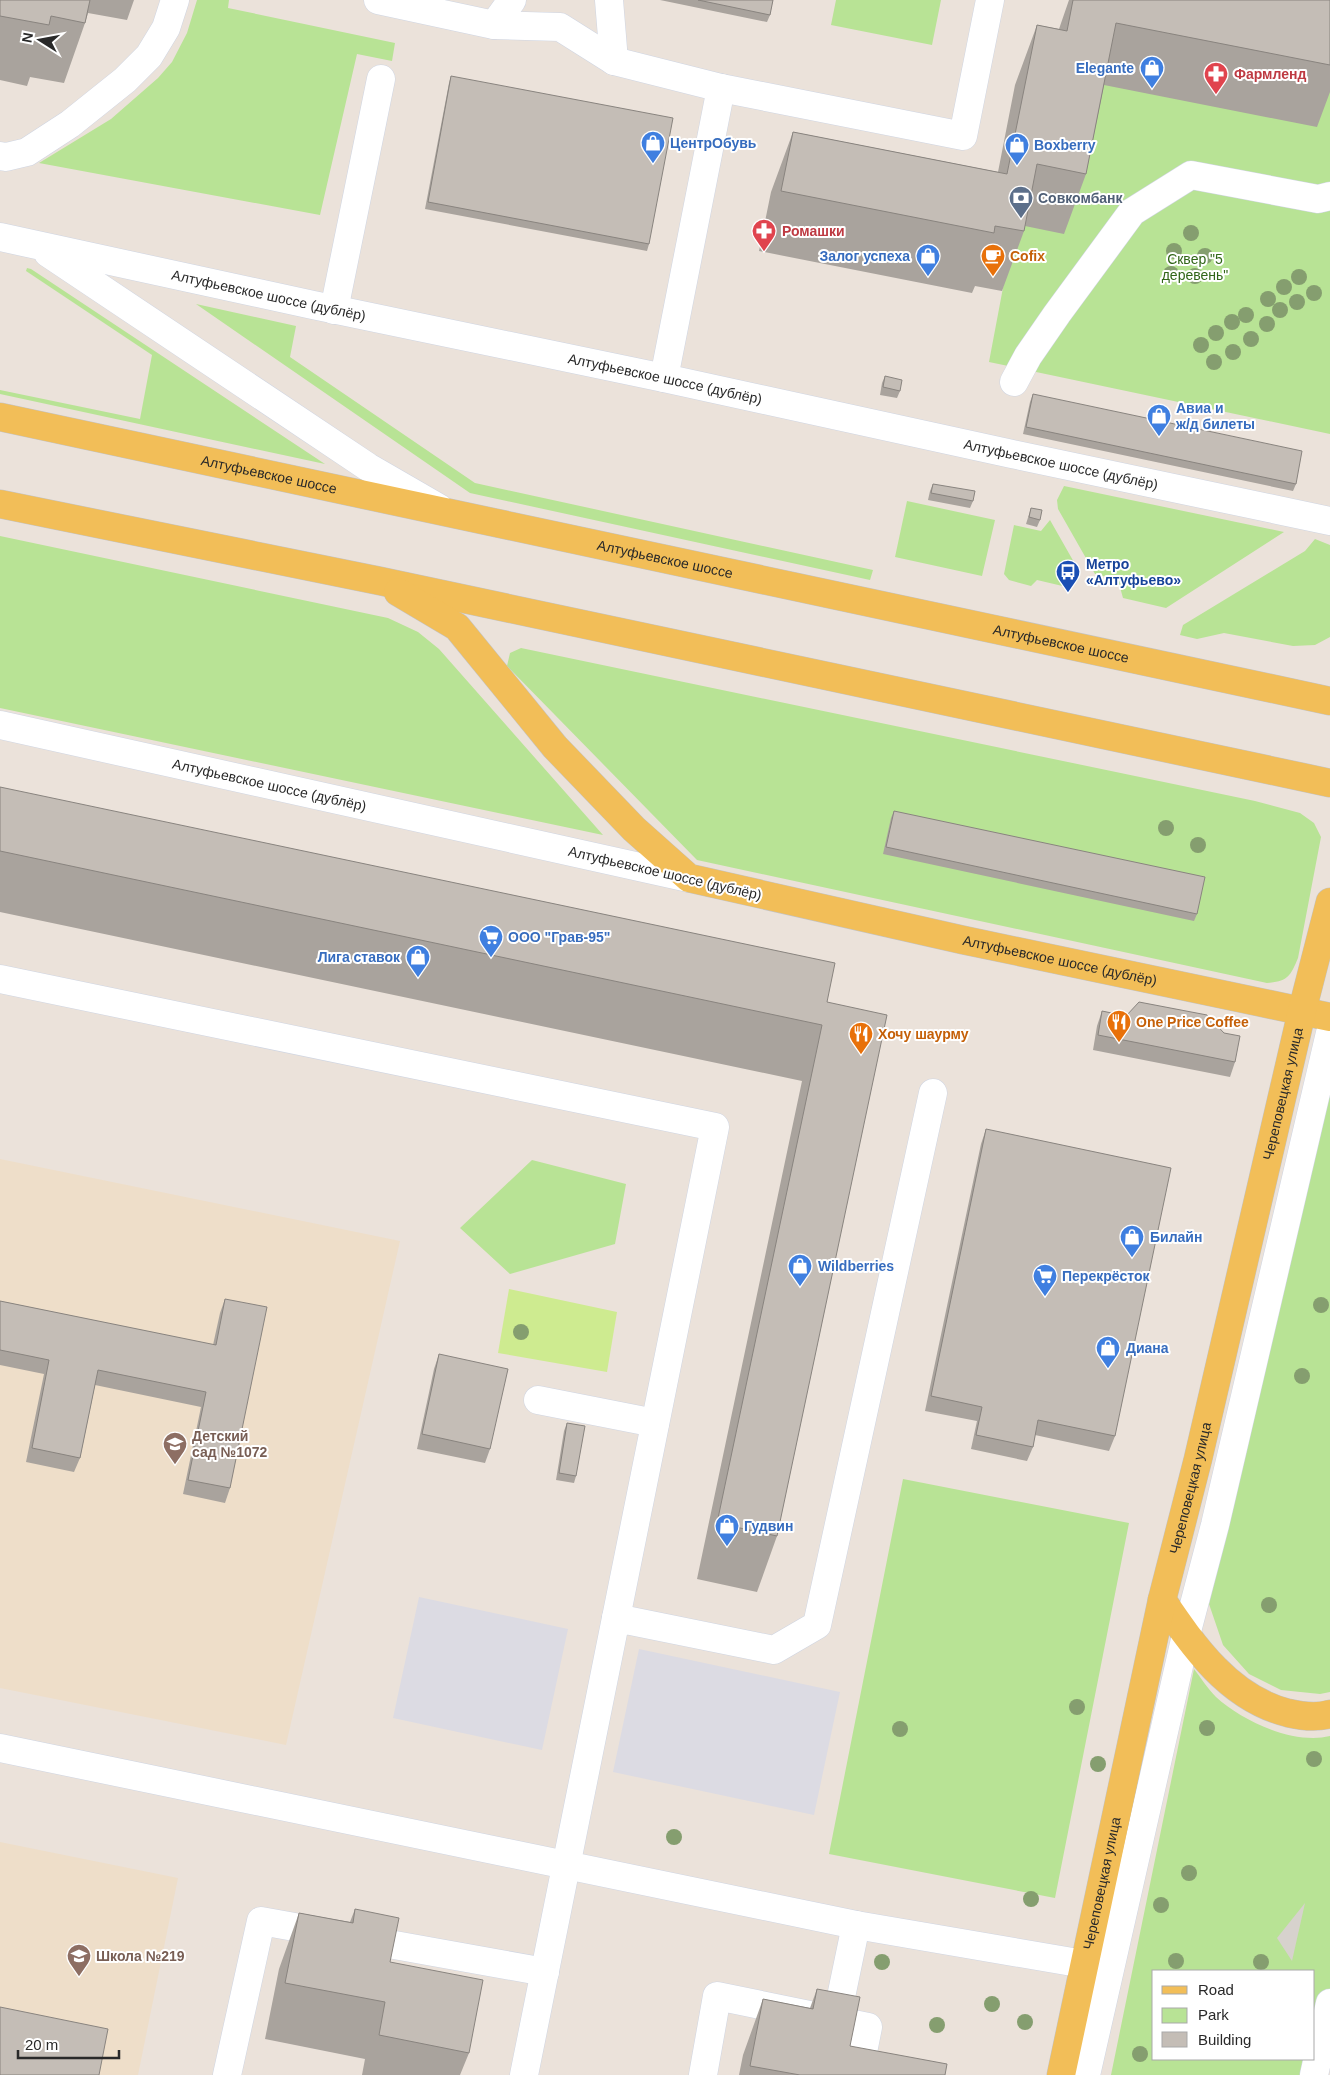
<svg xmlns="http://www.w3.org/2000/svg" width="1330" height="2075" viewBox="0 0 1330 2075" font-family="Arial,sans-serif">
<rect width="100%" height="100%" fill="#ebe2da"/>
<!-- industrial -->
<path fill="#dcdbe3" d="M419,1597L568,1629L542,1750L393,1718Z
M639,1649L840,1692L814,1815L613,1772Z"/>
<!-- education -->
<path fill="#eedec9" d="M0,1159L400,1241L286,1745L0,1688Z
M0,1842L178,1878L138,2075H0Z"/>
<!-- green -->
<path fill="#b8e395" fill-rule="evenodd" d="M197,0H229L228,8L395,43L392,61L357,54L320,215L39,163L111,119L158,78L172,62L187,33Z
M836,0H941L932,45L831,25Z
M1330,62V434L989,362L1015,224L1094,83Z
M27,268L31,269L325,464L0,394V390L140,419L152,355L26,271Z
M196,304L296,326L290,357L475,483L873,570L870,580L470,493Z
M1064,486L1284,532L1166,608L1123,598L1118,580L1095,574L1058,509L1057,500Z
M907,501L995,520L982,576L895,557Z
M1050,520L1079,571L1078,580L1071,588L1037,580L1031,586L1009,580L1004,574L1014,525L1041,531Z
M0,536L388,618L418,632L439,649L603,835L0,708Z
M1315,539L1330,545V637L1315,645L1293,646L1224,633L1197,639L1180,635L1183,625L1305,551Z
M521,648L1255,801L1300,813L1314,823L1321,837L1298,958C1290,977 1288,981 1267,983L697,860L507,666L510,653Z
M1330,1072V1692L1320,1694L1281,1690L1249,1674L1223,1645L1209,1604L1326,1076Z
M532,1160L626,1184L615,1244L510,1274L460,1228Z
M903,1479L1129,1523L1055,1898L829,1854Z
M1194,1669C1201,1678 1208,1689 1216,1697C1242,1721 1294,1745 1330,1736V2030L1320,2075H1111ZM1154,1971H1314V2059H1154Z"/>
<!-- pitch -->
<path fill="#ceeb90" d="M509,1289L617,1312L607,1372L498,1353Z"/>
<!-- plaza -->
<path fill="#d7d2cd" d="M1305,1903L1292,1961L1277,1938Z"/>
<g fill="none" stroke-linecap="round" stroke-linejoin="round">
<defs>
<g id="minor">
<path d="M378,0L494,25L560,27L614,61L721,88L963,136L990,0"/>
<path d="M609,0L614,61"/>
<path d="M494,25L512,0"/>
<path d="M0,156L6,157L27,152L70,124L125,80L149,56L166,28L175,0"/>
<path id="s1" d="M0,237L313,305L664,378L1012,454L1330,521"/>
<path d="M48,253L368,467L439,508"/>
<path d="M334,310L381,79"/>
<path d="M664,378L721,88"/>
<path d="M1014,382L1028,356L1057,314L1132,212L1191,175L1318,199L1330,196"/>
<path id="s2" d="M0,725L689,878"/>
<path d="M0,979L715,1127L616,1618"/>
<path d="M538,1400L655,1423"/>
<path d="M0,1748L856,1925L1084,1964"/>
<path d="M836,2021L856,1925"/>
<path d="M227,2075L261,1921L545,1972"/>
<path d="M524,2075L616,1618L774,1650L817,1625L933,1093"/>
<path d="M703,2075L717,1996L868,2027L859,2072"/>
<path d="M1086,2075L1186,1635L1215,1525L1330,1033"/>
<path d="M1314,2075L1330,2003"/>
</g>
<g id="major">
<path id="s3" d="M0,417L1330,701"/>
<path d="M0,504L380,581L1330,783"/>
<path id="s4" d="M398,592L457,627L555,747L634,829L689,878L963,940L1330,1017"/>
<path d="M1162,1600C1194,1647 1229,1698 1288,1713C1301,1716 1317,1718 1330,1714"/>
<path id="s5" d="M1061,2075L1162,1600L1198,1459L1302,1011L1330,902"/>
</g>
</defs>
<!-- minor casing -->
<use href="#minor" stroke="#cfd5e2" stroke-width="29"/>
<!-- major casing -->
<use href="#major" stroke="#c3c3c3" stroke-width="29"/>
<!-- minor -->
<use href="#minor" stroke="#fff" stroke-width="28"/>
<!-- major -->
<use href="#major" stroke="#f2be58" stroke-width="28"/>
</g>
<!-- trees -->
<g fill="#859e6f">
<circle cx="1191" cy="233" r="8"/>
<circle cx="1174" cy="251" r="8"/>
<circle cx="1205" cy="256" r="8"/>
<circle cx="1171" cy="274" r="8"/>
<circle cx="1195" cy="276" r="8"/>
<circle cx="1299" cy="277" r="8"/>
<circle cx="1284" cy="287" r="8"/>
<circle cx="1314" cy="293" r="8"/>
<circle cx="1268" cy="299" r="8"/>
<circle cx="1297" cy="302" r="8"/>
<circle cx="1280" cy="310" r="8"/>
<circle cx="1246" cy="315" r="8"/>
<circle cx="1232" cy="322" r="8"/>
<circle cx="1267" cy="324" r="8"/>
<circle cx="1216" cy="333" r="8"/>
<circle cx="1251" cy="339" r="8"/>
<circle cx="1201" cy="345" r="8"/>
<circle cx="1233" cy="352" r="8"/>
<circle cx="1214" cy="362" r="8"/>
<circle cx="1166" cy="828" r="8"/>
<circle cx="1198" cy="845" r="8"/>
<circle cx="1321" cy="1305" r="8"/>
<circle cx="521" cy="1332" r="8"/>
<circle cx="1302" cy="1376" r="8"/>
<circle cx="1269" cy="1605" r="8"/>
<circle cx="1077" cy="1707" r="8"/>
<circle cx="1207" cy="1728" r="8"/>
<circle cx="900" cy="1729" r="8"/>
<circle cx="1314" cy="1759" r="8"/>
<circle cx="1098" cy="1764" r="8"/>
<circle cx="674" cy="1837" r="8"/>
<circle cx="1189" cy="1873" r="8"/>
<circle cx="1031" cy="1899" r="8"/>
<circle cx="1161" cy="1905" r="8"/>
<circle cx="1176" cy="1961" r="8"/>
<circle cx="882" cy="1962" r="8"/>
<circle cx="1261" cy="1962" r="8"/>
<circle cx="992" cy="2004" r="8"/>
<circle cx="1025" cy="2022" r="8"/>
<circle cx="937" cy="2025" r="8"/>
<circle cx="1140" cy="2054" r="8"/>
</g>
<!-- wall -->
<path fill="#a9a39d" d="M0,0H134L127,20L88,13L85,23L64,83L30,77L27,86L0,80Z
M660,0H773L770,15L767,22Z
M1069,0H1330V92L1317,127L1104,85L1086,174L1064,234L1025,226L1024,231L1002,291L975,286L972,293L759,251L771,192L793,132L998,172L1015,85L1037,25L1059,29Z
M451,76L649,244L647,251L425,209L449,83Z
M885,376L900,391L897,398L880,395L882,383Z
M1033,394L1296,484L1293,491L1023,434L1030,402Z
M933,484L973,501L970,508L928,500L930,491Z
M1031,508L1040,520L1037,527L1026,524Z
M0,787L827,1002L777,1536L757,1592L697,1579L802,1081L0,912Z
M894,811L1197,914L1194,921L883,854L891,818Z
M1102,1011L1126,1016L1235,1062L1230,1077L1093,1050L1097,1026Z
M986,1129L1115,1436L1109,1451L1035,1435L1033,1447L1027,1461L971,1449L977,1421L925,1411L981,1144Z
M225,1299L230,1488L225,1503L183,1494L201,1407L95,1385L80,1458L74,1472L26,1462L44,1374L0,1365V1301L213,1345L220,1313Z
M439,1354L490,1449L485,1463L417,1449L434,1369Z
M567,1423L576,1476L574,1483L556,1480L564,1431Z
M355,1909L390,1962L469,2053L460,2075H362L365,2059L265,2039L279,1969L299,1913L350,1922Z
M817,1989L850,2046L945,2075H739L743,2055L763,1999L810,2008Z"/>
<!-- building -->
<path fill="#c4bdb6" stroke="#89847f" d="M0,0H90L85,23L51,16L49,25L0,16Z
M698,0H773L770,15Z
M1073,0H1330V65L1116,23L1086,174L1037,164L1024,231L995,226L994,233L781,191L793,132L1007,174L1037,25L1067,31Z
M451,76L673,118L649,244L428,202Z
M885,376L902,380L900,391L883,387Z
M1033,394L1302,451L1296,484L1026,427Z
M933,484L975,491L973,501L931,493Z
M1031,508L1042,510L1040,520L1029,517Z
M0,787L835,963L827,1002L887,1015L777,1536L717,1523L822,1025L0,851Z
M894,811L1205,877L1197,914L886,847Z
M1139,1002L1207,1015L1224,1033L1240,1036L1235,1062L1098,1035L1102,1011L1126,1016Z
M986,1129L1171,1168L1115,1436L1038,1420L1033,1447L976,1435L982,1407L931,1396Z
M225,1299L267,1307L230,1488L188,1480L206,1392L98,1370L80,1458L32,1448L49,1360L0,1350V1301L216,1345Z
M439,1354L508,1369L490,1449L422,1434Z
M567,1423L585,1426L576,1476L559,1473Z
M355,1909L399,1918L390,1962L483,1980L469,2053L379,2035L385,2002L285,1983L299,1913L353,1923Z
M817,1989L860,1997L850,2046L947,2064L945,2075H800L750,2066L763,1999L813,2009Z
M0,2007L108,2029L99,2075H0Z"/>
<!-- icons -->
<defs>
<symbol id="shop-pin" viewBox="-11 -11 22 30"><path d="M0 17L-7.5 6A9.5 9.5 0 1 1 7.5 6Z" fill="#3f7fe0" stroke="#fff"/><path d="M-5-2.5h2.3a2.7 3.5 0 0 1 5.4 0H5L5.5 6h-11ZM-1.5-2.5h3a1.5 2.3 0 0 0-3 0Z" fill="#fff"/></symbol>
<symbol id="pharmacy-pin" viewBox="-11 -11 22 30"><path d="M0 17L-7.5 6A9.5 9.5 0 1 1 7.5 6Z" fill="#e0444e" stroke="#fff"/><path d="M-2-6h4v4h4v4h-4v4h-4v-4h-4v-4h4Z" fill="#fff"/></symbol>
<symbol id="bank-pin" viewBox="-11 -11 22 30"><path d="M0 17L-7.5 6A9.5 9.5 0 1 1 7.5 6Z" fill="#5c6f8a" stroke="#fff"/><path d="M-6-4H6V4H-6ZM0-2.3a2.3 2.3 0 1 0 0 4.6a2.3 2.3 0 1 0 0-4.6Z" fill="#fff"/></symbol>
<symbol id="cafe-pin" viewBox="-11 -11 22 30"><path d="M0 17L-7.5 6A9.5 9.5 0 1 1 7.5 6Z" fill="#e8710a" stroke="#fff"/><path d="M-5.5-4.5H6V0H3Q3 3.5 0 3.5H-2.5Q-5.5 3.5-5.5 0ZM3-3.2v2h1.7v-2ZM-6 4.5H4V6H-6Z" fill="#fff"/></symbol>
<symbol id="bus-pin" viewBox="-11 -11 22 30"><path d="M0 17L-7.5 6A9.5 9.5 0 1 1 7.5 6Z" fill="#1a4fb4" stroke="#fff"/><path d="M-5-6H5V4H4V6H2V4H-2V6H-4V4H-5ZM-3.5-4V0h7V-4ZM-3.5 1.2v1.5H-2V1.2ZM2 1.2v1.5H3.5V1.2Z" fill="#fff"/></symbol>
<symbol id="supermarket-pin" viewBox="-11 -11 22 30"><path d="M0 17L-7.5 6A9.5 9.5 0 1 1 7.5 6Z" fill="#3f7fe0" stroke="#fff"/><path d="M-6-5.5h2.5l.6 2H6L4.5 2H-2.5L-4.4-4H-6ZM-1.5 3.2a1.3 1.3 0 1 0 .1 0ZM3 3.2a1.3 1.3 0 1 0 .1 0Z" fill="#fff"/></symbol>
<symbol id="restaurant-pin" viewBox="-11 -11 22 30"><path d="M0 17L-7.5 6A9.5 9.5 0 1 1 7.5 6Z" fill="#e8710a" stroke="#fff"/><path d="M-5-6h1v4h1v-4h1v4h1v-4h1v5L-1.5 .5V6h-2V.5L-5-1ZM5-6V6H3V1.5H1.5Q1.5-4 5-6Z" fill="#fff"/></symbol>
<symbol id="school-pin" viewBox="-11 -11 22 30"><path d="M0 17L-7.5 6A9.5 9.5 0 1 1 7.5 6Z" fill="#8d6e63" stroke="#fff"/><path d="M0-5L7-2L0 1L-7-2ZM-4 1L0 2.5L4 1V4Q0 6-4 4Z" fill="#fff"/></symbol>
</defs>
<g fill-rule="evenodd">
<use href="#shop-pin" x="1138" y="54" width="28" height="38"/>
<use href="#pharmacy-pin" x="1202" y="60" width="28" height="38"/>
<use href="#shop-pin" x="639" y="129" width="28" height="38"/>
<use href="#shop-pin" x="1003" y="131" width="28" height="38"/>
<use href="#bank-pin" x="1007" y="184" width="28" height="38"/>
<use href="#pharmacy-pin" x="750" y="217" width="28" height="38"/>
<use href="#shop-pin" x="914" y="242" width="28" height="38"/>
<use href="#cafe-pin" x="979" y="242" width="28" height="38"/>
<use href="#shop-pin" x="1145" y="402" width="28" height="38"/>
<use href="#bus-pin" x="1054" y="558" width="28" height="38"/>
<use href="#supermarket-pin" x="477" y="923" width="28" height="38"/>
<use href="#shop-pin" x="404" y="943" width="28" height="38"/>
<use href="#restaurant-pin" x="1105" y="1008" width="28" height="38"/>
<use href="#restaurant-pin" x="847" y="1020" width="28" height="38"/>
<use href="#shop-pin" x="1118" y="1223" width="28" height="38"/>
<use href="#shop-pin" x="786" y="1252" width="28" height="38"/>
<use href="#supermarket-pin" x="1031" y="1262" width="28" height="38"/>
<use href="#shop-pin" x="1094" y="1334" width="28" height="38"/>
<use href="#school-pin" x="161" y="1430" width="28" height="38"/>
<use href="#shop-pin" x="713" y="1512" width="28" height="38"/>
<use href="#school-pin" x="65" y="1942" width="28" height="38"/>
</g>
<g text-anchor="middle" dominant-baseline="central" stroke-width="4" stroke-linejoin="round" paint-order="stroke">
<!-- shop labels -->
<g font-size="14" font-weight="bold" fill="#366cbe" stroke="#fff" text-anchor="start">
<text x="1134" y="68" text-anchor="end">Elegante</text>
<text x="670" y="143">ЦентрОбувь</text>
<text x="1034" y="145">Boxberry</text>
<text x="910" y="256" text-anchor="end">Залог успеха</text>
<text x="1176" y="408">Авиа и<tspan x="1176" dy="16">ж/д билеты</tspan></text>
<text x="508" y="937">ООО "Грав-95"</text>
<text x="400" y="957" text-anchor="end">Лига ставок</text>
<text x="1150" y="1237">Билайн</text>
<text x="818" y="1266">Wildberries</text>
<text x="1062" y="1276">Перекрёсток</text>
<text x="1126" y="1348">Диана</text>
<text x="744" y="1526">Гудвин</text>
</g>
<!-- health labels -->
<g font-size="14" font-weight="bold" fill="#be3a42" stroke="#fff" text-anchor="start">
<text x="1234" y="74">Фармленд</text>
<text x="782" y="231">Ромашки</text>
</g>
<!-- service labels -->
<g font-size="14" font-weight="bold" fill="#4e5e75" stroke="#fff" text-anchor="start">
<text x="1038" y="198">Совкомбанк</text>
</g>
<!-- food labels -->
<g font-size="14" font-weight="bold" fill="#c56008" stroke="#fff" text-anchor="start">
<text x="1010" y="256">Cofix</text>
<text x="1136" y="1022">One Price Coffee</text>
<text x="878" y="1034">Хочу шаурму</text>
</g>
<!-- park labels -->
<g font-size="14" fill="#316618" stroke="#fff">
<text x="1195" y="259">Сквер "5<tspan x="1195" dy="16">деревень"</tspan></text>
</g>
<!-- street labels -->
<g font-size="14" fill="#292929" stroke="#fff">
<text stroke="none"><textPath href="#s1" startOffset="275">Алтуфьевское шоссе (дублёр)</textPath></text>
<text stroke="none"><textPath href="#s1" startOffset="680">Алтуфьевское шоссе (дублёр)</textPath></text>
<text stroke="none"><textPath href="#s1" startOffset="1085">Алтуфьевское шоссе (дублёр)</textPath></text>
<text stroke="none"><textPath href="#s3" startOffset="275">Алтуфьевское шоссе</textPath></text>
<text stroke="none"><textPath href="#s3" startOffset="680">Алтуфьевское шоссе</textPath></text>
<text stroke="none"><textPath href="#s3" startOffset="1085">Алтуфьевское шоссе</textPath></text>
<text stroke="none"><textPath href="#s2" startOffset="276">Алтуфьевское шоссе (дублёр)</textPath></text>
<text transform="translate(665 873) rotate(13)">Алтуфьевское шоссе (дублёр)</text>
<text stroke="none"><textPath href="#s4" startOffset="791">Алтуфьевское шоссе (дублёр)</textPath></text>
<text stroke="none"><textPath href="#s5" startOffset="1006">Череповецкая улица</textPath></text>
<text stroke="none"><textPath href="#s5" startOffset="601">Череповецкая улица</textPath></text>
<text stroke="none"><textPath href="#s5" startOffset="196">Череповецкая улица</textPath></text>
</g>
<!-- transit labels -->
<g font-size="14" font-weight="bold" fill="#164399" stroke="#fff" text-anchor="start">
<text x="1086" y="564">Метро<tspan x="1086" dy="16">«Алтуфьево»</tspan></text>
</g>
<!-- education labels -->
<g font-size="14" font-weight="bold" fill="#785e54" stroke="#fff" text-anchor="start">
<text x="192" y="1436">Детский<tspan x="192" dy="16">сад №1072</tspan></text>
<text x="96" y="1956">Школа №219</text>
</g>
</g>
<!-- legend -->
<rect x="1152" y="1970" width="162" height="90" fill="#ffffff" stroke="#a9a9a9"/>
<rect x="1162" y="1986" width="25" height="8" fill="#f2be58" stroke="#a9a9a9"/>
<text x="1198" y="1995" font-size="15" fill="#292929">Road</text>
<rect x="1162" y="2008" width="25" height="15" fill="#b8e395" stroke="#a9a9a9"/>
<text x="1198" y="2020" font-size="15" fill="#292929">Park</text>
<rect x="1162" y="2032" width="25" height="15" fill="#c4bdb6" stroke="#a9a9a9"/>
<text x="1198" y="2045" font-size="15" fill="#292929">Building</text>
<!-- north arrow -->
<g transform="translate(40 40) rotate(281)" stroke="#ffffff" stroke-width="4" paint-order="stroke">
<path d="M0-4L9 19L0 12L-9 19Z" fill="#292929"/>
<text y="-8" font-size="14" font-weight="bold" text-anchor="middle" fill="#292929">N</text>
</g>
<!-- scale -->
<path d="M18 2050v8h101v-8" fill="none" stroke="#292929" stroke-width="2.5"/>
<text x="25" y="2050" font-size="15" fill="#292929" stroke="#ffffff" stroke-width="4" paint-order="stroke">20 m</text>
</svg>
